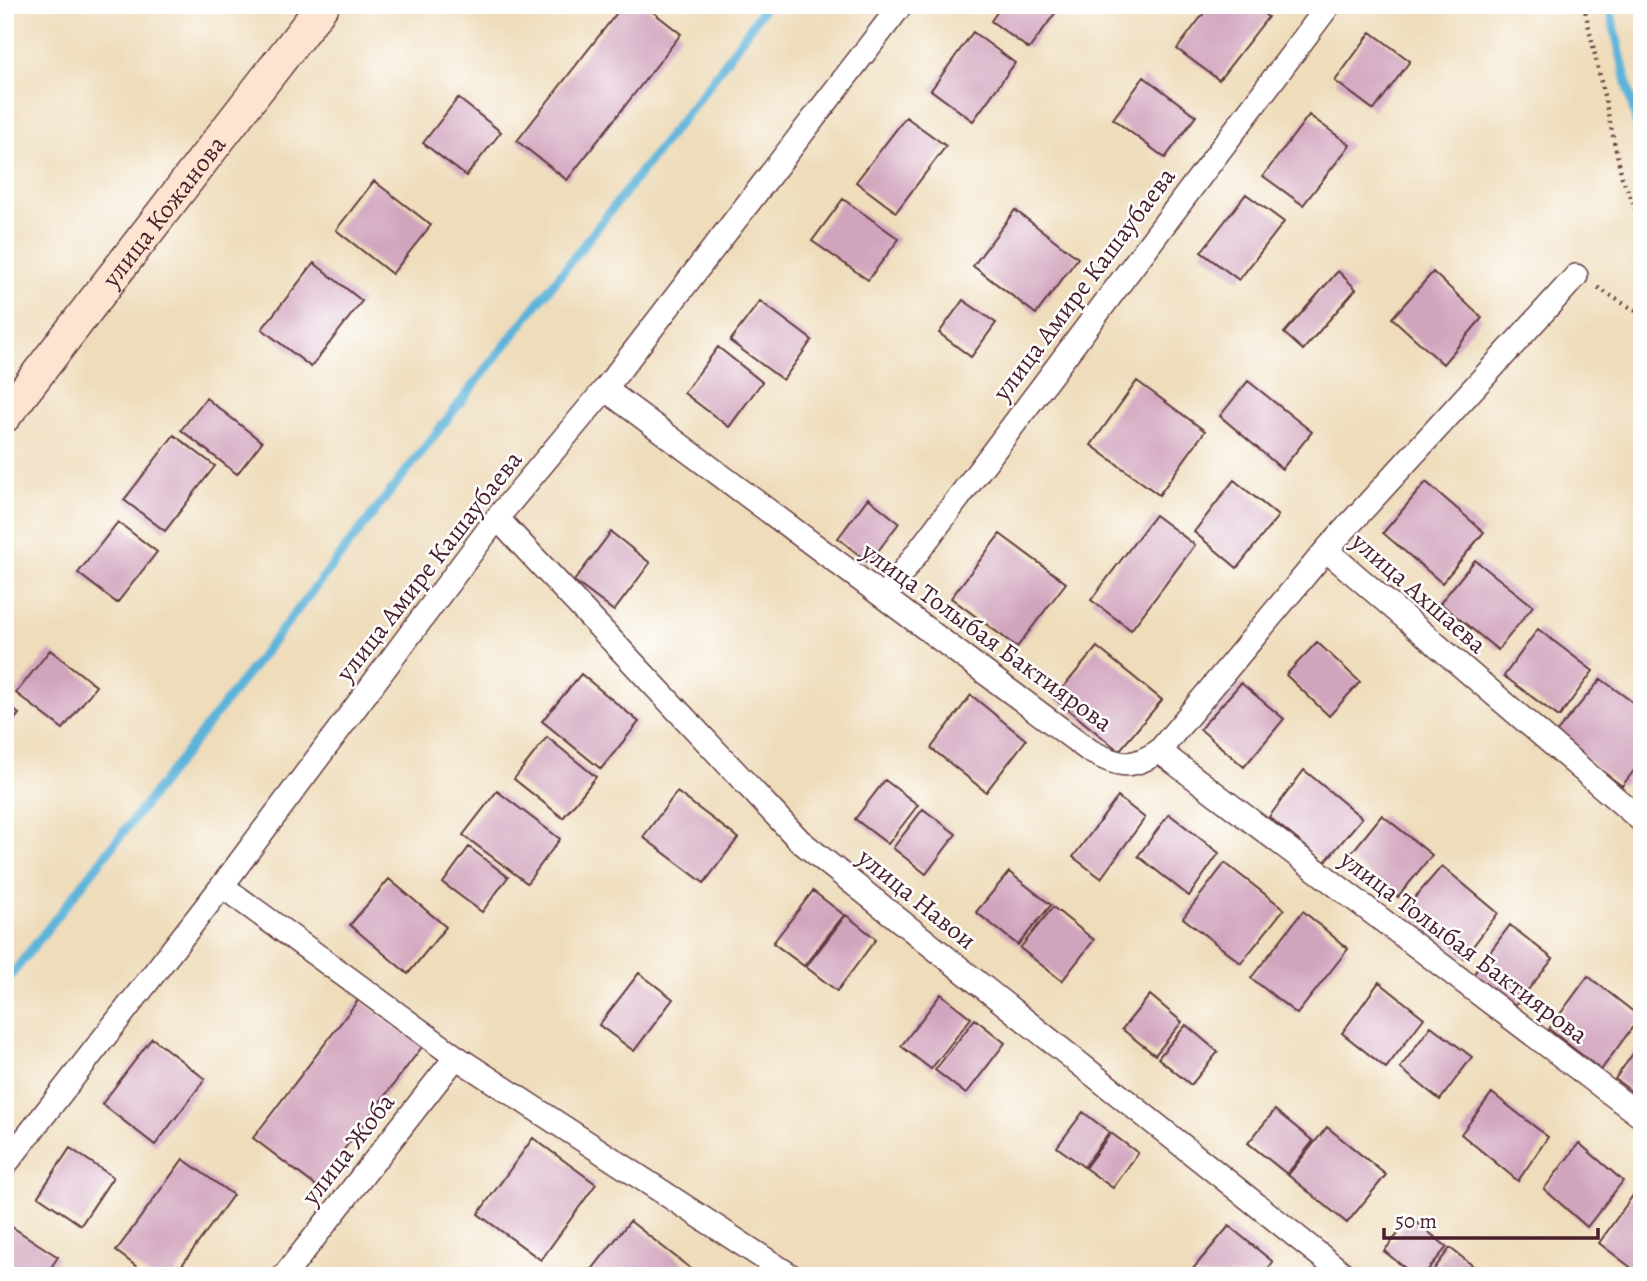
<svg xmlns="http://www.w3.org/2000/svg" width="1647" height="1281" viewBox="0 0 1647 1281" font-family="Alegreya,serif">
<rect width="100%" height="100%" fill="#fff"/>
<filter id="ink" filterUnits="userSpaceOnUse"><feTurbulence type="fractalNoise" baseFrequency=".0143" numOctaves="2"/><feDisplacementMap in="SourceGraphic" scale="14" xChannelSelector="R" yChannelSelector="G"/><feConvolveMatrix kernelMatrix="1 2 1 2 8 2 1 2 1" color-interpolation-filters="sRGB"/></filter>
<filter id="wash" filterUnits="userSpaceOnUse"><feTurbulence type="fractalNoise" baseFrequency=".00686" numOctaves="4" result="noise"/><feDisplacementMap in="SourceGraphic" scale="28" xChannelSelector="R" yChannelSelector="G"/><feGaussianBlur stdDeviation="1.57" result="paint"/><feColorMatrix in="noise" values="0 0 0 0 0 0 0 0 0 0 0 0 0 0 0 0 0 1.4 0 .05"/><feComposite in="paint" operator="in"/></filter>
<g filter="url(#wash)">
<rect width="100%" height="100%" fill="#eedcba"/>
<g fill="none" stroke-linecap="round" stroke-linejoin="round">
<!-- stream -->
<path stroke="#5cb3d9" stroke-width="9" d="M1609,5L1642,147
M5,983L709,85L766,5"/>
</g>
<g id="blocks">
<!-- building -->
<path fill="#d1a4bd" d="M623,5H644L681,34L567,180L517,141Z
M1002,5H1061L1029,49L991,21Z
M1210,5H1251L1268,17L1219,80L1177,49Z
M973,32L1015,63L973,121L931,90Z
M1371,32L1410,61L1374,110L1335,81Z
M1144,77L1196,116L1165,158L1113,119Z
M458,98L501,132L466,176L423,143Z
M1309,115L1350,145L1303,205L1263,176Z
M906,117L946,146L896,212L856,182Z
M374,181L431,225L392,274L336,230Z
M1246,194L1284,222L1239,280L1201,252Z
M843,199L899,239L868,280L812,241Z
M1015,210L1078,258L1036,314L973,266Z
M314,263L362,301L311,367L262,329Z
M1338,271L1356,289L1303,350L1284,333Z
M1433,272L1482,318L1443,364L1392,318Z
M963,300L996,323L971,357L939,333Z
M760,301L812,340L783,380L730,341Z
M718,347L762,382L729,427L684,393Z
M1137,381L1205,431L1159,495L1091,445Z
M1248,381L1312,432L1282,469L1220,416Z
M206,398L262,442L237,474L181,430Z
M174,435L215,466L165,531L124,500Z
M1234,480L1278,516L1237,568L1194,532Z
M1426,482L1484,532L1442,583L1383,533Z
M868,498L899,523L869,563L838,538Z
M1155,515L1195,545L1131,630L1091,600Z
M118,522L157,552L117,603L78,573Z
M611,532L650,563L614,611L574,581Z
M1000,534L1066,583L1017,647L951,598Z
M1475,560L1533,606L1498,650L1440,603Z
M1538,629L1593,671L1559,717L1504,676Z
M1317,642L1360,682L1329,716L1286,675Z
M1097,647L1162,700L1119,751L1054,698Z
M50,650L96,686L63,729L16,693Z
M581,674L639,722L601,769L542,721Z
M1601,679L1642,709V760L1622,786L1554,735Z
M1241,683L1284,719L1244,767L1200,729Z
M971,695L1026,740L986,792L931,748Z
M5,703L19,714L5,731Z
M547,737L596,777L563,818L514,779Z
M1304,770L1362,818L1325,862L1269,817Z
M885,780L918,805L888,844L855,819Z
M497,791L560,839L527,883L463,835Z
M677,792L738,838L704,883L643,837Z
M1118,797L1145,818L1101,878L1073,857Z
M923,809L956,834L926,874L893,848Z
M1169,814L1219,853L1189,896L1138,856Z
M1382,815L1432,855L1398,897L1348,857Z
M469,847L508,877L482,912L443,883Z
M1225,863L1284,909L1241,963L1183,918Z
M1442,866L1498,913L1464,958L1404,910Z
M1009,872L1051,905L1018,945L976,912Z
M389,879L446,927L408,974L350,925Z
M813,891L844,915L804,966L773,943Z
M1053,907L1094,940L1062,981L1020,948Z
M1303,911L1348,949L1297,1014L1251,978Z
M846,915L876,939L837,991L806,967Z
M1510,925L1553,959L1515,1006L1473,975Z
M639,973L673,999L634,1051L599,1025Z
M1588,976L1640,1017L1601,1070L1549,1029Z
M1379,982L1424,1018L1386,1068L1342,1033Z
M941,994L971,1018L931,1069L901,1046Z
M1150,995L1182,1022L1155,1055L1122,1029Z
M359,999L422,1047L316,1186L253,1138Z
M975,1019L1005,1043L966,1094L935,1070Z
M1186,1025L1218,1052L1191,1085L1158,1058Z
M1431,1026L1472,1057L1440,1100L1400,1068Z
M152,1038L205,1079L155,1145L102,1104Z
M1642,1041V1099L1615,1079Z
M1492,1093L1548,1137L1518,1181L1461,1134Z
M1275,1110L1313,1141L1287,1174L1248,1143Z
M1083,1112L1109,1132L1084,1167L1057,1147Z
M1327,1127L1386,1175L1347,1223L1288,1175Z
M1111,1133L1138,1153L1113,1188L1085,1168Z
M533,1138L596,1184L541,1260L478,1214Z
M1579,1143L1623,1181L1587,1227L1544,1189Z
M70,1148L113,1177L81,1225L38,1196Z
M183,1159L233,1195L174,1276H149L116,1251Z
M1634,1194L1642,1200V1276L1599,1243Z
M1411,1218L1447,1247L1423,1276H1415L1384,1251Z
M630,1221L700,1276H587Z
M6,1223L58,1257L45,1276H11L5,1272Z
M1229,1226L1273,1262L1262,1276H1199L1192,1270Z
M1450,1248L1481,1272L1478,1276H1429Z"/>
</g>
</g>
<g filter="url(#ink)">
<use href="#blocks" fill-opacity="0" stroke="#633b40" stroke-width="2"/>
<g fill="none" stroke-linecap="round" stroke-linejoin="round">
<defs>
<path id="minor" d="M605,389L1090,751C1119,766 1131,770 1159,751L1642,1117
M497,518L800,841L1346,1276
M1326,550L1576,276
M884,597L1329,5
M1159,751L1326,550L1642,821
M222,886L456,1057L791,1276
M5,1165L222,886L497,518L605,389L901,5
M284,1276L456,1057"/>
<g id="secondary">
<path id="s1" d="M5,416L323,5"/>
</g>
</defs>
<!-- minor casing -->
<use href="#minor" stroke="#633b40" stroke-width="26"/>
<!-- secondary casing -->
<use href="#secondary" stroke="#633b40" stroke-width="35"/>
<!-- path -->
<path stroke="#633b40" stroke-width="4.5" stroke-dasharray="2 5" stroke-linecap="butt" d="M1584,5L1622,177L1642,225
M1641,5L1642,7
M1598,288L1634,310H1642"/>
<!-- minor -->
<use href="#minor" stroke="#fff" stroke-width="23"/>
<!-- secondary -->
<use href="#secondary" stroke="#fde4d1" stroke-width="32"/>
</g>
</g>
<g text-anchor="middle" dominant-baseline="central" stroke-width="5" stroke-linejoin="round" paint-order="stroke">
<!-- street labels -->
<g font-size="26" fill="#4a1f2b" stroke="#fff">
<text stroke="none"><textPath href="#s1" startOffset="259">улица Кожанова</textPath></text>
<text transform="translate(1084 284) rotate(-53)">улица Амире Кашаубаева</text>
<text transform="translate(429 566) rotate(-52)">улица Амире Кашаубаева</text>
<text transform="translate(1419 593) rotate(41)">улица Ахшаева</text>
<text transform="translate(987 637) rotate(36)">улица Толыбая Бактиярова</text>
<text transform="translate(917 899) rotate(39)">улица Навои</text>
<text transform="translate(1464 947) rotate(37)">улица Толыбая Бактиярова</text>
<text transform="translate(348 1149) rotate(-52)">улица Жоба</text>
</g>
</g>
<!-- margin -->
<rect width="1647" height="1281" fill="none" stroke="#fff" stroke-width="28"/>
<!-- scale -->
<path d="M1384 1228v10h214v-10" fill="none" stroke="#4a1f2b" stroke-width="3.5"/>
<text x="1395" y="1228" font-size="21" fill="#4a1f2b" stroke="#ffffff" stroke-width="5" paint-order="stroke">50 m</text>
</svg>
